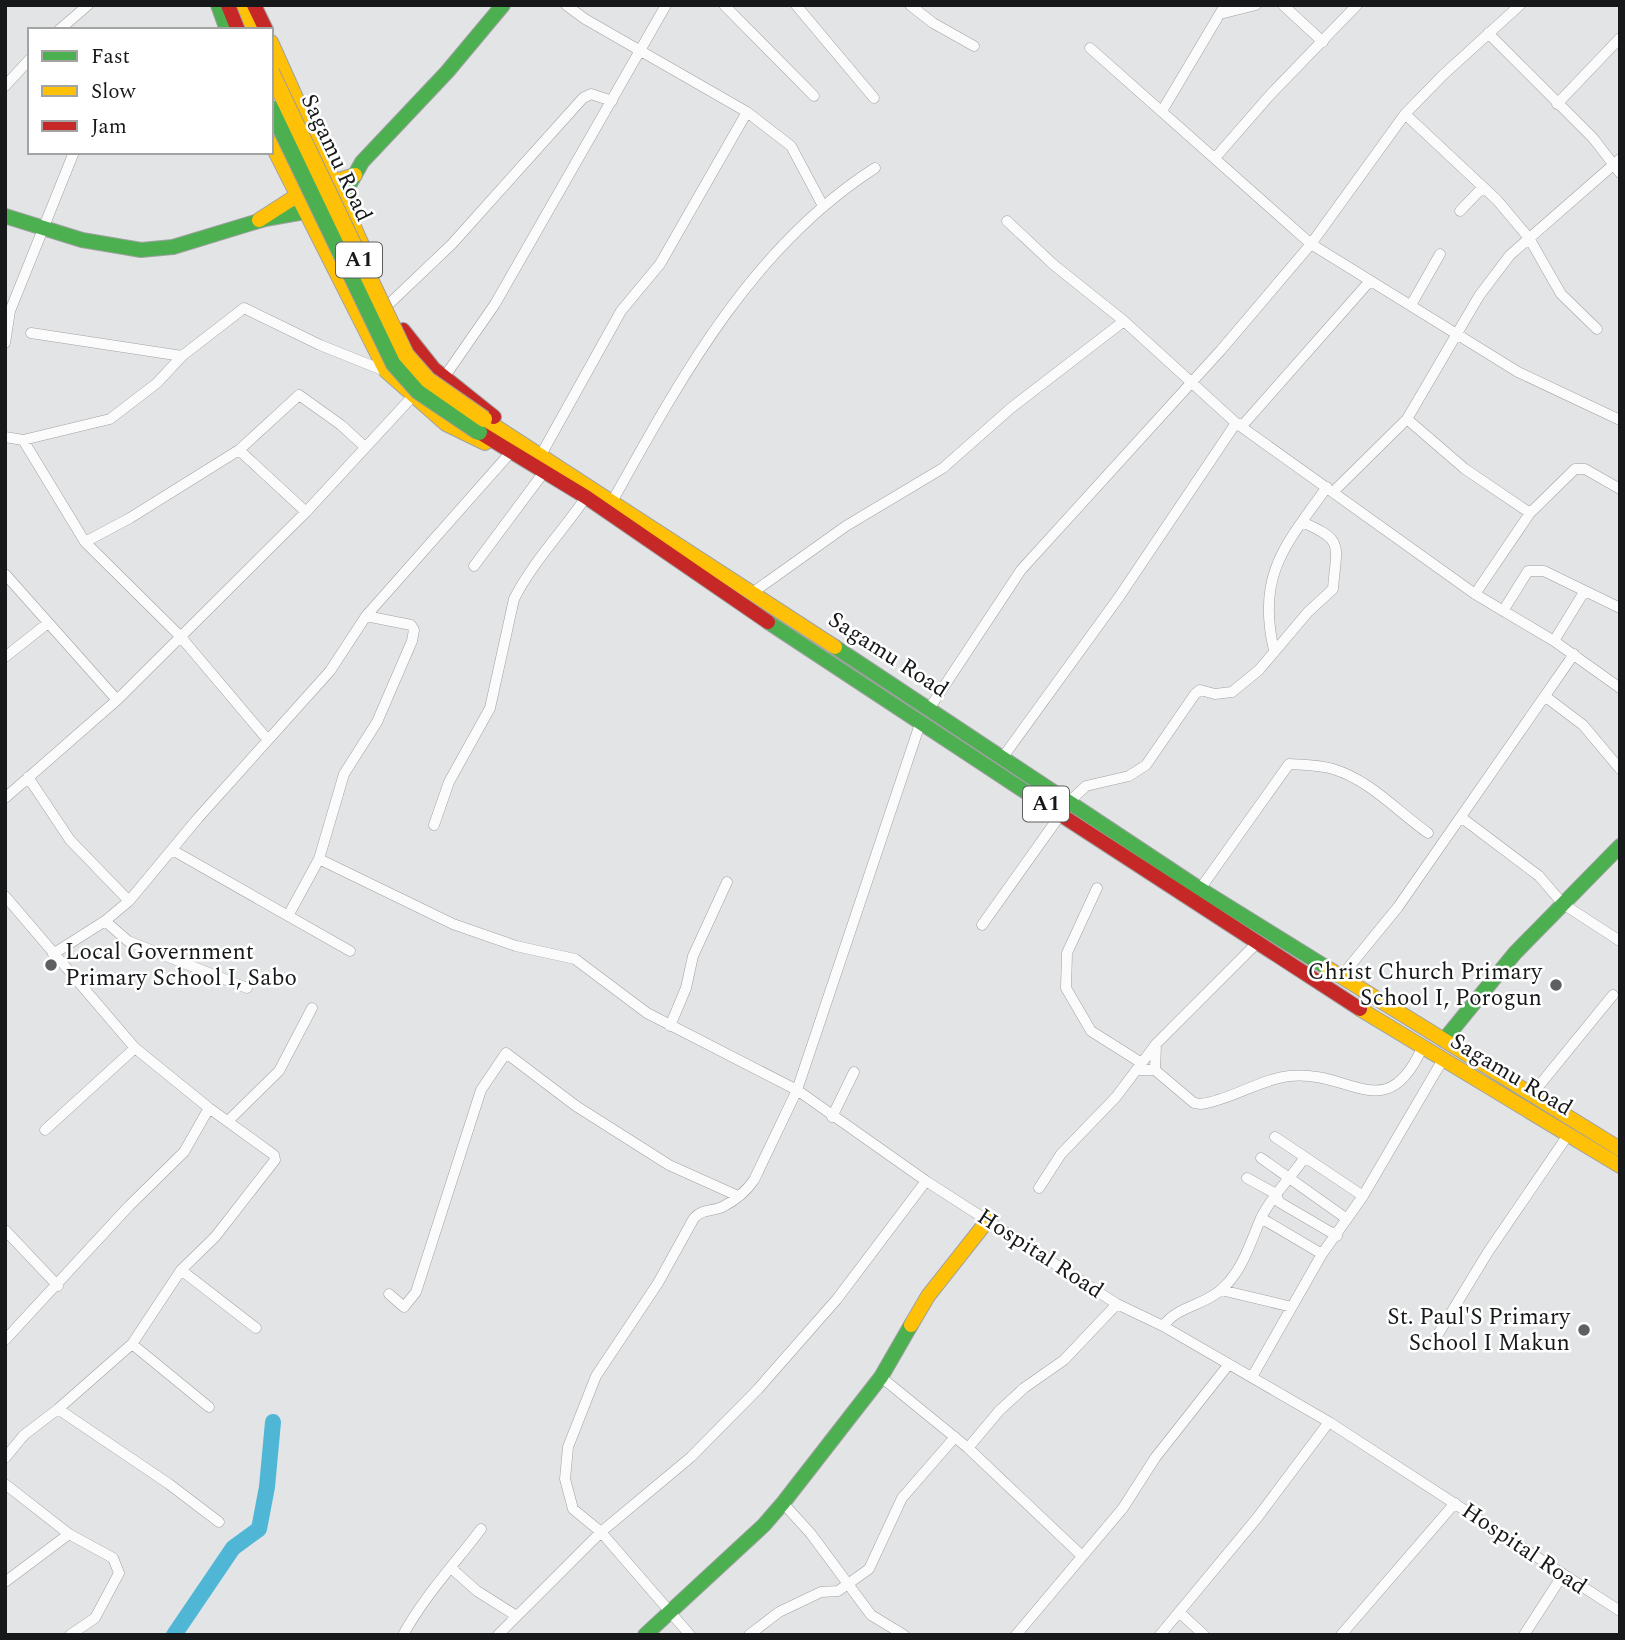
<svg xmlns="http://www.w3.org/2000/svg" width="1625" height="1640" viewBox="0 0 1625 1640" font-family="Spectral,serif">
<rect width="100%" height="100%" fill="#e2e4e6"/>
<g fill="none" stroke-linecap="round" stroke-linejoin="round">
<!-- river -->
<path stroke="#4fb6d5" stroke-width="16" d="M174,1635L233,1548L259,1529L267,1487L273,1422"/>
<defs>
<path id="street" d="M566,5L585,19L747,112L791,146L823,206
M724,5L814,96
M796,5L874,98
M910,5L933,23L974,46
M1283,5L1323,42
M1220,14L1256,5
M59,30L88,5
M1488,33L1593,138L1620,173
M1090,48L1311,244L1518,372L1620,420
M5,86L30,59
M1557,104L1620,38
M1162,111L1225,5
M1405,114L1497,200L1529,238L1561,294L1597,329
M1215,158L1270,95L1357,5
M1460,211L1483,187
M1007,221L1054,265L1124,321L1236,423L1475,594L1554,641L1620,688
M389,304L452,244L583,98L591,94L612,101
M1411,305L1440,254
M31,333L182,356
M5,343L10,311L74,152
M443,379L495,304L666,5
M1407,419L1465,469L1530,513
M1240,424L1242,426L1369,282
M5,437L23,440L110,419L157,383L182,356L244,308L320,345L385,371
M23,440L85,542L180,636L267,739
M239,450L306,512
M542,453L621,311L660,264L747,112
M1334,491L1407,419L1479,296L1510,255L1620,159
M613,500C682,376 752,247 875,168
M85,542L130,518L239,450L299,395L341,425L365,447
M474,566L544,472
M5,574L117,700
M752,593L846,526L943,468L1011,408L1124,321
M1475,594L1530,513L1575,469H1585L1620,489
M1503,611L1528,571H1544L1620,608
M1554,641L1584,592
M1274,650C1256,575 1286,544 1327,487
M5,657L48,623
M1546,697L1583,725L1620,769
M929,709L1021,570L1221,350L1311,244L1405,114L1443,75L1520,5
M921,721L797,1090L926,1181L1117,1304L1163,1326L1329,1422L1620,1611
M1003,757L1119,597L1236,423
M28,777L70,840L129,901
M5,798L117,700L306,512L412,397
M1069,802L1086,786L1129,776L1146,765L1195,694L1200,690L1215,694L1232,692L1259,670L1308,612L1333,589C1336,545 1346,541 1302,522
M1462,818L1539,876L1563,904L1620,941
M434,825L449,782L490,708L514,599C532,563 563,531 586,497
M174,851L350,951
M319,859L453,924L516,946L575,959L647,1013L797,1090L754,1180C747,1190 736,1200 724,1206C714,1212 703,1208 694,1218L658,1283L596,1376L568,1447L565,1479L573,1509L601,1532L690,1635
M1097,888L1067,953L1066,988L1091,1031L1140,1062
M1200,889L1289,764C1303,765 1320,765 1333,769C1370,780 1398,812 1428,833
M5,896L135,1048L209,1108L274,1155L275,1160L215,1237L181,1270L132,1344L58,1409L24,1435L5,1458
M289,914L319,859L344,774L377,722L412,641L414,630L411,625L366,616
M105,921L128,941L247,988
M982,925L1061,814
M53,954L105,921L129,901L198,818L330,671L366,616L511,452
M1340,978L1398,907L1574,654
M670,1026L686,988L693,956L727,882
M1136,1070H1155L1194,1103L1201,1104C1231,1100 1258,1080 1289,1076C1350,1069 1386,1128 1422,1048
M1155,1070L1156,1044
M1533,1093L1613,995
M832,1117L854,1072
M229,1120L279,1071L312,1008
M45,1130L135,1048
M1275,1137L1363,1196
M1261,1158L1347,1219
M1247,1178L1276,1194L1279,1202L1337,1236
M1039,1188L1061,1154L1116,1097L1156,1044L1257,943
M1261,1218L1322,1254
M5,1230L58,1286
M181,1270L256,1328
M1221,1290L1292,1307
M389,1294L404,1307L416,1292L481,1090L506,1053L576,1106L669,1165L738,1196
M1163,1326C1179,1305 1204,1306 1222,1289C1243,1270 1250,1243 1261,1218C1272,1195 1291,1178 1305,1157
M1437,1336L1488,1252L1568,1135
M5,1340L129,1206L184,1152L209,1108
M132,1344L209,1407
M881,1377L968,1448L1081,1555
M1252,1377L1322,1254L1363,1196L1442,1061
M58,1409L169,1484L219,1522
M968,1448L999,1411L1024,1388L1064,1360L1117,1304
M5,1484L69,1534L113,1558L119,1573L95,1618L70,1635
M783,1503L811,1534L871,1615L904,1635
M451,1568L477,1591L515,1615
M5,1582L69,1534
M1179,1612L1204,1635
M403,1635C425,1595 454,1565 481,1529
M498,1635L601,1532L691,1457L758,1389L837,1299L926,1181
M749,1635L779,1612L821,1592L838,1591L869,1569L902,1498L955,1437
M1016,1635L1123,1508L1155,1458L1229,1364
M1160,1635L1257,1518L1329,1422
M1341,1635L1455,1503
M1524,1635L1562,1576"/>
<path id="fast" d="M218,5L227,30
M334,202L342,198L362,162L447,72L503,5
M5,216L82,240L141,250L173,247L265,219L316,210
M768,622L1038,800
M835,647L1200,889L1329,969
M1444,1040L1515,953L1620,846
M645,1635L764,1525L783,1503L881,1377L911,1325"/>
<path id="slow" d="M244,5L254,30
M271,42L363,247
M271,143L386,371L446,424L485,443
M259,220L304,191L355,175
M484,419L835,647
M1329,969L1620,1149
M1360,1009L1620,1166
M911,1325L928,1296L988,1220"/>
<path id="jam" d="M228,5L238,30
M254,5L266,30
M403,330L434,369L494,417
M479,432L586,497L768,622
M1038,800L1360,1009"/>
</defs>
<!-- street casing -->
<use href="#street" stroke="#a0a1a2" stroke-width="11"/>
<!-- fast casing -->
<use href="#fast" stroke="#a0a1a2" stroke-width="16"/>
<!-- slow casing -->
<use href="#slow" stroke="#a0a1a2" stroke-width="16"/>
<!-- jam casing -->
<use href="#jam" stroke="#a0a1a2" stroke-width="16"/>
<!-- street -->
<use href="#street" stroke="#fbfbfb" stroke-width="10"/>
<!-- fast -->
<use href="#fast" stroke="#4caf50" stroke-width="14"/>
<!-- slow -->
<use href="#slow" stroke="#ffc107" stroke-width="14"/>
<!-- jam -->
<use href="#jam" stroke="#c62828" stroke-width="14"/>
<defs>
<path id="fast-bridge" d="M271,108L394,364L418,391L479,432"/>
<path id="slow-bridge" d="M271,72L406,355L428,380L484,419"/>
</defs>
<!-- fast-bridge casing -->
<use href="#fast-bridge" stroke="#a39b95" stroke-width="18" stroke-linecap="butt"/>
<!-- slow-bridge casing -->
<use href="#slow-bridge" stroke="#a39b95" stroke-width="18" stroke-linecap="butt"/>
<!-- fast-bridge -->
<use href="#fast-bridge" stroke="#4caf50" stroke-width="16"/>
<!-- slow-bridge -->
<use href="#slow-bridge" stroke="#ffc107" stroke-width="16"/>
</g>
<!-- markers -->
<g fill="#5e5f61" stroke="#fff" stroke-width="2.5">
<circle cx="51" cy="965" r="7"/>
<circle cx="1556" cy="985" r="7"/>
<circle cx="1584" cy="1330" r="7"/>
</g>
<g text-anchor="middle" dominant-baseline="central" stroke-width="5" stroke-linejoin="round" paint-order="stroke">
<!-- shield labels -->
<g fill="#fff" stroke="#5d5d5e" stroke-width="2">
<rect x="336" y="242.5" width="46" height="35" rx="5"/>
<rect x="1023" y="786.5" width="46" height="35" rx="5"/>
</g>
<g font-size="21" font-weight="bold" fill="#171819">
<text x="359" y="260">A1</text>
<text x="1046" y="804">A1</text>
</g>
<!-- street labels -->
<g font-size="23" fill="#171819" stroke="#fff">
<text transform="translate(336 158) rotate(65)">Sagamu Road</text>
<text transform="translate(888 655) rotate(33)">Sagamu Road</text>
<text transform="translate(1511 1075) rotate(31)">Sagamu Road</text>
<text transform="translate(1040 1254) rotate(33)">Hospital Road</text>
<text transform="translate(1524 1549) rotate(34)">Hospital Road</text>
</g>
<!-- poi labels -->
<g font-size="23" fill="#171819" stroke="#fff" text-anchor="end">
<text x="65" y="952" text-anchor="start">Local Government<tspan x="65" dy="26">Primary School I, Sabo</tspan></text>
<text x="1542" y="972">Christ Church Primary<tspan x="1542" dy="26">School I, Porogun</tspan></text>
<text x="1570" y="1317">St. Paul'S Primary<tspan x="1570" dy="26">School I Makun</tspan></text>
</g>
</g>
<!-- border -->
<rect width="1625" height="1640" fill="none" stroke="#171819" stroke-width="14"/>
<!-- legend -->
<rect x="28" y="28" width="245" height="126" fill="#ffffff" stroke="#a2a3a3" stroke-width="2"/>
<rect x="42" y="51" width="35" height="10" fill="#4caf50" stroke="#a2a3a3" stroke-width="2"/>
<text x="91" y="63" font-size="21" fill="#171819">Fast</text>
<rect x="42" y="86" width="35" height="10" fill="#ffc107" stroke="#a2a3a3" stroke-width="2"/>
<text x="91" y="98" font-size="21" fill="#171819">Slow</text>
<rect x="42" y="121" width="35" height="10" fill="#c62828" stroke="#a2a3a3" stroke-width="2"/>
<text x="91" y="133" font-size="21" fill="#171819">Jam</text>
</svg>
